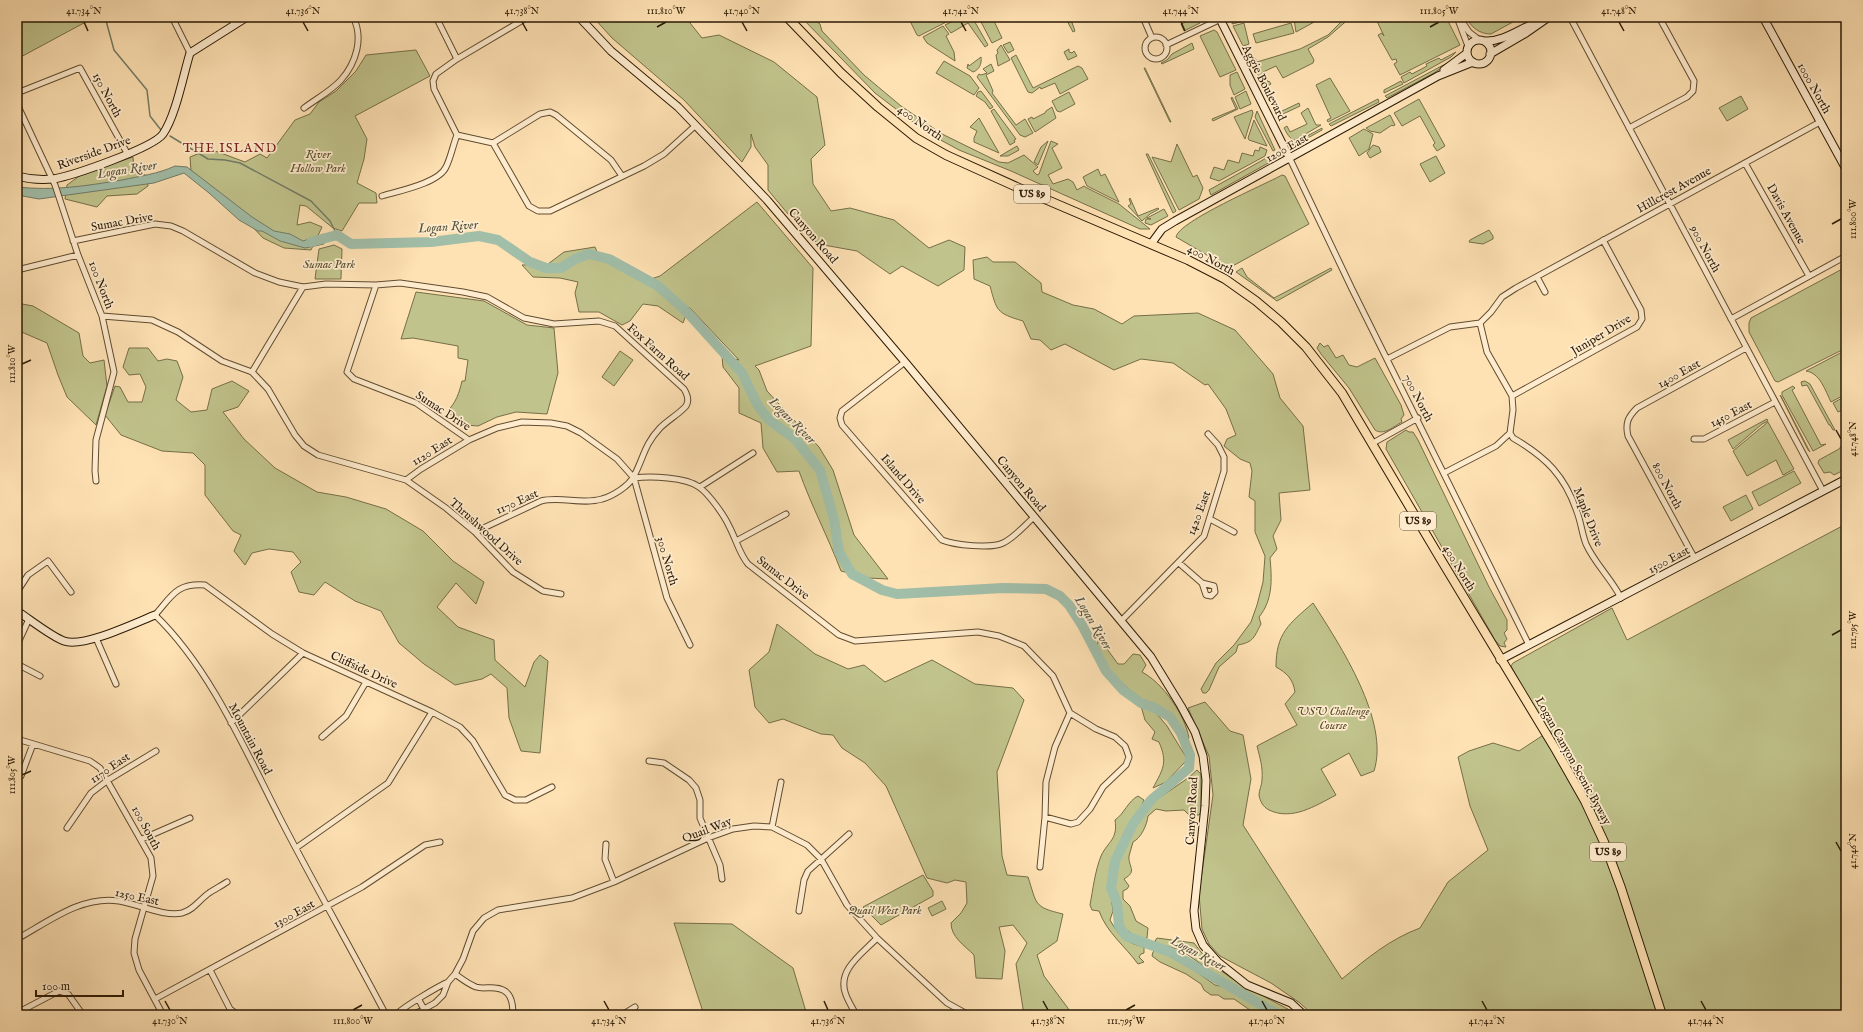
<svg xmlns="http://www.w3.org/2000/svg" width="1863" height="1032" viewBox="0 0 1863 1032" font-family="'IM FELL English',serif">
<rect width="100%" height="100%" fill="#ffe2b4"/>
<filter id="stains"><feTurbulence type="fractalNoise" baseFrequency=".005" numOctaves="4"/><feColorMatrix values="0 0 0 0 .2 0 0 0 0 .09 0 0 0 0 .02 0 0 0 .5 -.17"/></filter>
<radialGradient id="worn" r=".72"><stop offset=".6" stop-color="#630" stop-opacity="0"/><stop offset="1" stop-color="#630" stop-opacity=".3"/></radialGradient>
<!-- green -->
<path fill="#c1c38c" stroke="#766e48" d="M17,17H95L17,59Z
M593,17H636L638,20L640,17H690V23L702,38L719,35L774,62L817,97L825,145L811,159L813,184L831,211L850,208L894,220L929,248L949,240L965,247L964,270L938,286L902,266L890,274L857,251L818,244L788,214L768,190V165L755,147L751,134V147L742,162L684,100L612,38Z
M801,17H810L820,24L822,31L864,75L901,106L942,134L999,162L1008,163L1024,155L1038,167L1033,171L1037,175L1039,174L1051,141L1058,144L1052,148L1062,168L1048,175L1053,184L1068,179L1073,182L1077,190L1084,186L1087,188L1119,204L1150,229H1140L1011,171L959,150L926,132L875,93Z
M908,17H956L919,36L917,35Z
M962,17H972L988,45L985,47L968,23L951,33L945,25Z
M982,17L994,21L1002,38L992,43L980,20Z
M1065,17H1070L1075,31L1073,32Z
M1200,17V23L1184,31L1181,24L1195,18L1196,19Z
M1238,17H1262L1232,24L1233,20Z
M1298,17H1311L1316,21L1296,32L1294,19Z
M1346,17H1351L1328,37L1308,49L1314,60L1313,63L1283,78L1276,66L1263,72L1268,82L1269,81L1271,84L1264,88L1261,82L1264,81L1262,76L1259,77L1249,58H1255L1257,62L1300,49L1328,35Z
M1375,17H1446L1460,45L1400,75L1394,64L1397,62L1396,59L1392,60L1378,35L1382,33L1384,36Z
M1466,17H1522L1491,34C1479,34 1471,27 1466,17Z
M1244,23L1249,44L1243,46L1233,26Z
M1291,23L1294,33L1256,43L1253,34Z
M943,26L949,34L946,36L954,52L955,61L927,43L923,37Z
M1214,30L1217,32L1236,70L1220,77L1200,36Z
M1010,42L1014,50L1008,53L1003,45Z
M1192,43L1194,49L1162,64L1161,63L1167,60L1172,54Z
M1001,45L1010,60L998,66L996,55L998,53L997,50Z
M1069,49V52L1072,53L1074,51L1077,56L1068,60L1064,52Z
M416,50L430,76L355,116L367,139L364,159L357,183L376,193L377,203H359L342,231L333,228L306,206L300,205L297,225L310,222L322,227L311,250L284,248L263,238L234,207L191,171L190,157L210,149L245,162L260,154L267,158L295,120L310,114L319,102L336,91L356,71L366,55Z
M1456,52L1451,57L1404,83L1401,77L1410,72L1412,74L1427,66L1426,64L1439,58L1441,60Z
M1016,55L1033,88L1078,66L1082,68L1088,79L1060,94L1055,83L1041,89L1040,87L1032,93L1028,92L1011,58Z
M981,57C982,64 979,70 973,72L967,68L968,64L969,66Z
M944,61L970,76L979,88L974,95L936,73Z
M1451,61L1434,73L1387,98L1385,96Z
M991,64L994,71L986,75L993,91L992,93L1016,125L1025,119L1033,133L1025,137L1020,135L977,77L979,74L981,75L987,73L983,69Z
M1144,68H1145L1171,122H1170Z
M1237,72L1245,89L1234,95L1230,85V75Z
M1330,78L1350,111L1328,122L1327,120L1331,118L1316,85Z
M1401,81L1403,84L1384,93V90Z
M981,91L993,107L990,109L985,102L976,96L978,92Z
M1246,91L1251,104L1240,109L1235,97Z
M1069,92L1075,104L1060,112L1057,111L1052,101Z
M1741,96L1748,109L1727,121L1719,108Z
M1232,97L1238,109L1213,121L1212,119L1236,109L1231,98Z
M1378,99L1379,102L1331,126L1329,124Z
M1419,99L1445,146L1437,151L1433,145L1435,143L1420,116L1402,126L1394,113Z
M1299,103L1300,106L1281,115L1280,112Z
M1052,107L1056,118L1035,132L1028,119L1032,117L1033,119L1045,113L1046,111Z
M1308,108L1316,125H1321L1295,140C1289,139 1287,133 1284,128L1287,126L1290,132L1307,124L1301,113Z
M994,109L1016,139L1014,140L1015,142L1010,145L991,111Z
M1252,110L1253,113L1245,139L1234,117Z
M1257,111L1275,150L1273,151L1255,117Z
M1390,115L1395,125L1393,126L1392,125L1380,133L1370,131L1366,128Z
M979,118L999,153L974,142V138L977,131L970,127Z
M1254,120L1267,146L1249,140L1248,138Z
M1322,128V130L1297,144L1296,142Z
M1364,129L1373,134L1369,149L1359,156L1349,138Z
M1048,141L1038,165L1034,162L1041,147Z
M1177,144L1193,177L1197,175L1203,188L1199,199L1179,210L1152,157L1171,162Z
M1373,145L1379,147L1381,152L1370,158L1367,153Z
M1017,146L1019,150L1008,156H1000Z
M1260,147L1267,150L1265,156L1219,181L1210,178L1214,167L1224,170L1228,160L1239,163L1242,153L1253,156L1255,150L1259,151Z
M1146,154H1148L1176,211L1173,213Z
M1270,156L1272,161L1211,195L1209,190Z
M1436,156L1445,173L1430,182L1420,164Z
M133,157L134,170L147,176L148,186L137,194L107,196L97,207L65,199L67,185L82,174Z
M1098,169L1101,176L1105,174L1119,202L1087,186L1083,177Z
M1282,175L1285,176L1309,224L1229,268L1176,237C1179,221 1264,185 1282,175Z
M1130,198L1138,216L1158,208L1159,209L1150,214L1142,221L1128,206L1131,204L1129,199Z
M757,202L813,268L811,346L755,366L759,370L767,391L819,447L833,470L854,535L888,579L868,578L841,571C828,537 811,505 799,471L777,472L763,448L761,423L739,413V388L723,367L722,356L739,360L689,307L683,323L658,306L643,304L630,321L622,325L599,312H579L575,293L578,282L560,278L533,277L522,265L548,264L564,252L595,247L600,259L645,281L660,276Z
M1164,209L1168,216L1151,225L1145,223L1146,219H1151L1147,218Z
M1489,230L1493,236V239L1483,244L1469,242L1470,240Z
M334,245L342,249L341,279H315L319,249Z
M987,257L993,262H1015L1041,283L1042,292L1073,305L1094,309L1122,324L1134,316L1198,313L1235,330L1273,374L1280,398L1303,426L1310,490L1279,493L1281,520L1273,536L1277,549L1270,558C1272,579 1273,600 1259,617L1261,624C1254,637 1254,642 1238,645L1236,652L1219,667L1209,690L1206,693H1203L1201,689L1216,663L1234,645L1251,622L1257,605L1263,582L1265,556L1255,532V501L1249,497L1252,471L1250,463L1240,459L1224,446L1227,439L1236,435L1226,409L1208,384L1205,385L1173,363L1141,359L1114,370L1065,344L1051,350L1040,340L1031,339L1023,321C996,313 997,311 990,286L974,279L973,260Z
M1846,267V348L1778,382L1775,381L1749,332V323L1751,318Z
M1242,268L1247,277L1274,298L1331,268L1332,270L1277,301L1236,272Z
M416,292L484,301L527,325L554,328L558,373L547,414L516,412L497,417L478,426L466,425L447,412C456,402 459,394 462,381H465L468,360L458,358V346L413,338L401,339Z
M17,303L33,306L79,333L83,356L90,363L104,360L107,386L96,425L67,397L58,375L47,343L17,330Z
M1320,343L1324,347L1328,345L1336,358L1343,355L1349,365L1357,367L1375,358L1401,405L1404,415L1401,419L1402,422C1394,426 1384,436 1375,430L1349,388L1321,354L1317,348Z
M129,348H148L158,361L167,359L177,361L183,377L176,400L191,412L207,410L212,389L232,381L249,391L238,407L223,412L244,439L275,468L317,492L346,497L386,509L423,531L453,561L484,582L476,604L456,583L437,607L458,627L494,640L495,660L525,687L534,662L540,655L548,661L540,753L521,751L509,718L507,688L491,674L482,679L455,685L424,664L399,643L381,611L355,601L325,582L314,595L299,592L291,572L301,562L293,552L269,549L252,553L245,565L234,551L241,535L233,531L205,495V465L193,453L162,451L121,435L105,415L115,386L120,387L128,402H142L146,387L140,374L129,375L123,367Z
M1846,350V394L1831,402C1825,390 1820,373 1806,371Z
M620,351L633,360L614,386L602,377Z
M1805,381L1810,384L1835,430H1833L1830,425H1829L1807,385L1802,386L1801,382Z
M1793,386L1795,388L1792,390L1821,445L1826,444L1813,451L1782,395V392Z
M1780,395L1781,396L1810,452L1808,450Z
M1844,397L1846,402V408L1838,412L1833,403Z
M1767,419L1768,421L1762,424L1733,449L1728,440Z
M1768,422L1794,469L1783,475L1776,460L1747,476L1733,451Z
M1406,430L1409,432H1413L1418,440L1489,587L1507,620V630L1504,633L1507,639L1504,643L1506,647L1500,646L1495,640L1386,449L1387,442Z
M1846,440V469L1834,475L1830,472L1824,473L1818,463L1819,460L1839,449Z
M1794,471L1801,483L1759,506L1752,492Z
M1746,495L1753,509L1731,521L1723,507Z
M1846,524V1015H1313L1300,1003L1271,983L1220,956L1209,944L1202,929L1199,894L1213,795L1209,756L1188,708L1205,702L1230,731L1243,735L1251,779L1243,825L1342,979C1366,959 1390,939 1420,928L1448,882L1488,850L1470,806L1458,757L1469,751L1493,743L1519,751L1548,732L1511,666L1513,663L1612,608L1627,640Z
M1313,603C1340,645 1390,721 1374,771L1361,776L1349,753L1321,769L1336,795C1315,806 1292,821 1269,810C1263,807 1260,801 1259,795C1259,790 1262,785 1262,780C1263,767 1260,758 1257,746L1297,725L1285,704L1295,692C1293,679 1287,673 1276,667C1276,633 1289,624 1313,603Z
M777,624L815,654L848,669L864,665L885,682L932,660L975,684L1013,688L1024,700L997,772L1002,856L1007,875L1028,877C1037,904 1033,907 1063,914L1057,941L1037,955L1044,976L1070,1011L1050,1015H1024L1016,964L1027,943L1013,925L999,927L1005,951L1002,979L976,978L974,955C964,945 951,937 951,923L961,913L967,903L966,882L955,880L947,883L927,878L886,786L865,763L842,748L833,735L821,734L783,719L769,723L755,707L749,670L769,652Z
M1098,640L1102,642L1118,664H1124L1133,654L1140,655L1146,665L1142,672C1163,683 1185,715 1189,738L1187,740L1185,739L1168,711L1159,712L1157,714L1167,726L1186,757V761L1166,782L1153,788C1163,769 1168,763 1159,742L1152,739L1155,732L1145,720L1141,706L1146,702C1130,691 1102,668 1097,649C1097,647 1098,642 1098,640Z
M1197,770L1201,774V812L1199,815H1189L1184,810L1166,811L1156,809L1148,816C1147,825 1141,838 1133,842C1132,847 1130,851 1129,856C1128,867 1138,871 1124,879L1129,886L1127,889L1123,891V899L1130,906L1136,921L1148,928L1147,938L1144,939C1119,931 1120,920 1117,896L1115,894L1111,896L1113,911L1110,920C1120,937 1124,942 1144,947V953L1141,954L1139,957L1144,962L1138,964C1125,946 1107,933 1099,911L1092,910L1090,905C1093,889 1095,871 1101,856C1108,841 1118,840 1115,820C1124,814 1128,801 1138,796L1144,800L1139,812L1188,778Z
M923,875L933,891V896L881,925L863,907Z
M942,901L946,909L932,916L928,908Z
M674,923L732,924L793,968L807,1015H704Z
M1157,938L1194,943C1220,980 1262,993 1298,1015H1257L1234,999H1224L1218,995H1211L1204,990L1201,984L1186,974L1160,962L1152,956L1153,952L1156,949L1168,952L1215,985L1228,988L1254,1004L1265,1008L1266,1004L1229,984L1181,950L1158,944L1155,941Z"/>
<!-- water -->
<path fill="#a1bea9" stroke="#727c67" d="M175,166L187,167L252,217L274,231L290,234L303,241L324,234V244L305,248L280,241L262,231H258L239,220L209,193L184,173L154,183L39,199L17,195V187C54,191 85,186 122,180C140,176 158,174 175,166Z"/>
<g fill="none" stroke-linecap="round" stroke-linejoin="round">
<!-- stream -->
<path stroke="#727c67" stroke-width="1.5" d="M105,17L114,50L147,90L150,116L161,130
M170,136L208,159L225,160L240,163L311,201L330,221L337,235"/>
<!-- river -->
<path stroke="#a1bea9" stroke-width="10" d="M311,242L337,235L351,244L431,242L479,236L498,240L530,262L546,268H561L575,259L589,254L609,259L658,286L686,311L742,373L758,406L769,420L795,439L820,470L834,519L839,552L852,574L882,590L897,594L1003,588L1046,589L1060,596L1069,605L1082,625L1106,671L1123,690L1141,703L1155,708L1170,717L1181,733L1190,755L1189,768L1151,800L1133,824L1115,861L1111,888L1117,903L1119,926L1126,936L1170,952L1279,1015"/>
<defs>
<path id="street" d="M172,17L190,53
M231,17L235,25
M436,17L457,59
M1143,17L1152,38
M1457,17L1468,46
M1459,17L1469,32L1478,39
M1570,17L1823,491
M1145 48a11 11 0 1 1 22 0a11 11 0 1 1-22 0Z
M1166,45L1225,17
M17,93L80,68L127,153
M17,104L55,185L78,255L102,316L114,372L96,440L95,471L96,481
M304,108C316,99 331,91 341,80C356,63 364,38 353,17
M1629,128L1687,97L1693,91L1694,81L1659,17
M457,135L493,143
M1290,159L1352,289L1529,645
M1745,163L1809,276
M622,176L611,160L556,115L550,112L540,114L493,143L529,206L538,211H550L644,166L664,154L696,125
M382,196C399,191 439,183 446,167C451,157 453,145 457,135L434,89L433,81L436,74L457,59L528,17
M73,241L155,224L171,226L183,231L255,273L279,282L303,287L326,284L376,285L400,283L463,292L487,297L524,318L554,324L599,321L615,326L684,389C687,394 690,400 686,406C679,414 668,420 660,428C644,445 644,457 634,476C629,486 613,496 602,499C582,505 561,496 541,501L475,532
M17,270L78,255
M1537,277L1545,292
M376,285L347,372L354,379L416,403L469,440
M102,316L152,320L178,332L222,361L252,372L268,389L295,435L304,446L318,455L406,480L446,508L475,532L513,572L543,591L561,594
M1731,319L1846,256
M1480,323L1487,352L1512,396L1513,410L1510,433L1513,438C1546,457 1565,476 1577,512C1581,522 1582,534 1586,544C1595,564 1611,578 1621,598
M1387,359L1450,327L1480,323L1491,312L1502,297L1516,288L1820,122
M905,362L842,411L840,418L842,425L942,540C954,545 991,549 1003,543C1014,538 1025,525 1034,517
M252,372L303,287
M1512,396L1637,327L1642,319L1641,310L1603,240
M1694,439H1704L1775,402
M1373,443L1418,418
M1444,473L1496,446L1510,433
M634,478C650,476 686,477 699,487C709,494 724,515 729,526C736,539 739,553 748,564L839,635L855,641L978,632L999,636L1024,646L1053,676L1070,713L1055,747L1046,782L1045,817L1040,867
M406,480L421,469L469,440L497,428L522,422L551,423L567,426L581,433L617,459L634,478L667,598L690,645
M700,487L753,453
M1210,519L1234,532
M736,541L786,514
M1695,559L1628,436C1625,423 1628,417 1637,408L1746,348
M1179,563L1202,583
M1202,583L1214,586L1215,592L1211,596L1206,595Z
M17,592L28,575L48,561L71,592
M1121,621L1204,536L1224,471V457L1218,445L1208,434
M96,638L116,684
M17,645L29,619
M17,664L40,676
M231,723L303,653
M322,737L346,716L366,682
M17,739L90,761L100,768L151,858L153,876L135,939L134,953L139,970L163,1015
M649,761L664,763L689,780L696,788L700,800V818L720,865L722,879
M21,776L33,744
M1045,817L1071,824L1078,822L1090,809L1103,787L1126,765L1129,757L1125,746L1115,737L1096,729L1070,713
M772,827L781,782
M67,828L91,793L108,780L156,751
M142,839L190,818
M606,844L605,859L614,882
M296,848L388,783L432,712
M799,911L804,880L808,871L849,834
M17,939C48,922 82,895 119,901C138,904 164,917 182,913C194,910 199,900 209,893C215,889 221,886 227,882
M210,970L230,1009L238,1015
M455,974C462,979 468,984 476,987C482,989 489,987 495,988C511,989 513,1002 513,1015
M155,999L362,887L425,845L440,842
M419,1000L427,1015
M17,1013L59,991L68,994L83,1015
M386,1015C352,950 315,886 281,820C246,752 211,669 155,615C172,596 176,583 205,585L272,634L303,653L432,712L460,727L473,741L505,795L515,800H526L552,787
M396,1015C401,1008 439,986 448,982
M413,1015L435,1003L443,995L448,982L455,974L463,959L473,931L484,918L498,910L572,898L614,882L708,838L733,829L754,826L772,827L807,845L821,859L847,905L877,938L947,1003L969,1015
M622,1015L635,1007
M856,1015C853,1008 847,1000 845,992C838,969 863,953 877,938"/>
<path id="secondary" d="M579,17L611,51L678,107L767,200L905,362L1151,657L1181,706L1195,732L1203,756L1206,780L1205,806L1194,911L1196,929L1203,945L1218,962L1247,985L1291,1003L1304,1015
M1219,17L1290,159
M1763,17L1846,169
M1467 52a12 12 0 1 1 24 0a12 12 0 1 1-24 0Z
M1485,41C1504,42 1520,28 1538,22
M1490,54L1526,33L1549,17
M1444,70L1467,53
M17,176C28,179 42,180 53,179C72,176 153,148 163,134C176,115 183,76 190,53L247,17
M1151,244L1162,229L1175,221L1438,76L1473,62
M17,611C28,618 52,637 64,641C83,648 135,623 155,615
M1500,660L1846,479"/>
<path id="primary" d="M787,17L841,73L878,107L916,138L946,155L1019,188L1188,260L1225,279L1256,301L1281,322L1306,347L1342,393L1443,563L1556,750L1585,801L1604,842L1621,888L1662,1015"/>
</defs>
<!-- street casing -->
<use href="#street" stroke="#604c30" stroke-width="7"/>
<!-- secondary casing -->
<use href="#secondary" stroke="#2b1a04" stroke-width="9"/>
<!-- primary casing -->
<use href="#primary" stroke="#2b1a04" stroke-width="10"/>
<!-- street -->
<use href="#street" stroke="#ffecce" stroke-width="5"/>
<!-- secondary -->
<use href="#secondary" stroke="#ffecce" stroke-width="7"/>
<!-- primary -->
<use href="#primary" stroke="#ffe2b4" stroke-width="8"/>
</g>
<!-- ticks -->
<path fill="none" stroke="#2b1a04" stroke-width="1.5" d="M84,22L88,31M303,22L308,31M522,22L527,31M742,22L747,31M961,22L966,31M1181,22L1185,31M1619,22L1624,31M657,27L666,22M1430,27L1439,22M1832,224L1841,219M22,364L31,360M1836,430L1841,439M1832,635L1841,630M22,775L31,771M1836,842L1841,851M165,1001L170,1010M604,1001L609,1010M824,1001L828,1010M1043,1001L1048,1010M1262,1001L1267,1010M1482,1001L1487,1010M1701,1001L1706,1010M353,1010L362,1005M1126,1010L1135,1005"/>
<g text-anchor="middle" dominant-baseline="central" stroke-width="3.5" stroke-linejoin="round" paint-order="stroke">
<!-- shield labels -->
<g fill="#ffecce" stroke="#6b5941" stroke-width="1">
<rect x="1014" y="185" width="36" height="18" rx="3"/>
<rect x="1400" y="512" width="36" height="18" rx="3"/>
<rect x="1590" y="843" width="36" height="18" rx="3"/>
</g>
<g font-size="11" font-weight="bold" fill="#2b1a04">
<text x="1032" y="194">US 89</text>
<text x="1418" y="521">US 89</text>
<text x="1608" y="852">US 89</text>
</g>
<!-- street labels -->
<g font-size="12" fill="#2b1a04" stroke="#ffecce">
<text transform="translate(1264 83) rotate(63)">Aggie Boulevard</text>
<text transform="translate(1814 88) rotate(61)">1000 North</text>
<text transform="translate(107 95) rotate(62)">150 North</text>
<text transform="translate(920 123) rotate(35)">400 North</text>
<text transform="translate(1287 148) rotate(-29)">1200 East</text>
<text transform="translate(94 153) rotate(-20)">Riverside Drive</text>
<text transform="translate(1674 190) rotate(-29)">Hillcrest Avenue</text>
<text transform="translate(1786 214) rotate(61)">Davis Avenue</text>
<text transform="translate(122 222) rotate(-10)">Sumac Drive</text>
<text transform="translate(813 236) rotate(49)">Canyon Road</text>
<text transform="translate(1705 249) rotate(62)">900 North</text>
<text transform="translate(1211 260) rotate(28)">400 North</text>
<text transform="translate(101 285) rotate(69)">100 North</text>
<text transform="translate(1601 335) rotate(-31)">Juniper Drive</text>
<text transform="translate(658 352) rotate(42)">Fox Farm Road</text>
<text transform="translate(1679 374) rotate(-29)">1400 East</text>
<text transform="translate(1418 398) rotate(63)">700 North</text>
<text transform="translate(443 411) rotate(33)">Sumac Drive</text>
<text transform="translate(1731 414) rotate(-27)">1450 East</text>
<text transform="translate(432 451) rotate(-32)">1120 East</text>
<text transform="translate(903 479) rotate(49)">Island Drive</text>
<text transform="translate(1021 484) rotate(50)">Canyon Road</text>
<text transform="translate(1667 486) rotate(62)">800 North</text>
<text transform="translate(517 502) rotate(-24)">1170 East</text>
<text transform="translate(1199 513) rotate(-69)">1420 East</text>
<text transform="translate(1588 517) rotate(69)">Maple Drive</text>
<text transform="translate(486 532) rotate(42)">Thrushwood Drive</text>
<text transform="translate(1669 560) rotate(-28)">1500 East</text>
<text transform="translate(667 561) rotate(74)">300 North</text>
<text transform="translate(1459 568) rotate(59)">400 North</text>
<text transform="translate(783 578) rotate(38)">Sumac Drive</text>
<text transform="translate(364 670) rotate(25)">Cliffside Drive</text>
<text transform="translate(250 739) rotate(62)">Mountain Road</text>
<text transform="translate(1573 761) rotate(61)">Logan Canyon Scenic Byway</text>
<text transform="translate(110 768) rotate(-34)">1170 East</text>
<text transform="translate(1192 811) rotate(-87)">Canyon Road</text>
<text transform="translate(146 828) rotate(62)">100 South</text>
<text transform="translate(707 830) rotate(-21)">Quail Way</text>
<text transform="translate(137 897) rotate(12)">1250 East</text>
<text transform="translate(294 914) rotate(-29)">1300 East</text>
</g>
<!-- park labels -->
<g font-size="12" font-style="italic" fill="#584d2d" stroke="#ffecce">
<text x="318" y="154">River<tspan x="318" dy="14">Hollow Park</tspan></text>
<text x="329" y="264">Sumac Park</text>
<text x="1333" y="711">USU Challenge<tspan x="1333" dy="14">Course</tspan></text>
<text x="885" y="910">Quail West Park</text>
</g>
<!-- neighbourhood labels -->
<g font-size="13" letter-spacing="1" fill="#7a1f14" stroke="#ffecce">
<text x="230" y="148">THE ISLAND</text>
</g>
<!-- water labels -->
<g font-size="13" font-style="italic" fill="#54533e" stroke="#ffecce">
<text transform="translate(127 170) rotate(-9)">Logan River</text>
<text transform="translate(448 227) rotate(-4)">Logan River</text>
<text transform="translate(792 421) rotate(45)">Logan River</text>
<text transform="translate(1093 623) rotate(59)">Logan River</text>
<text transform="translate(1198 954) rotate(28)">Logan River</text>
</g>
</g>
<!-- margin -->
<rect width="1863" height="1032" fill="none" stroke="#ffe2b4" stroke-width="44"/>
<!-- scale -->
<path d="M36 990v6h87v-6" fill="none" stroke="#2b1a04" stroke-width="2"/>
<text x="42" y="990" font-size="12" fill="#2b1a04" stroke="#ffecce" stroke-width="3" paint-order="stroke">100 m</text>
<rect x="22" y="22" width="1819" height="988" fill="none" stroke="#2b1a04" stroke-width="1.5"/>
<g font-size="10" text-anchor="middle" fill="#2b1a04">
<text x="84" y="14">41.734°N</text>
<text x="303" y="14">41.736°N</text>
<text x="522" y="14">41.738°N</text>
<text x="666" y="14">111.810°W</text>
<text x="742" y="14">41.740°N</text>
<text x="961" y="14">41.742°N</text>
<text x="1181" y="14">41.744°N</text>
<text x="1439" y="14">111.805°W</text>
<text x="1619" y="14">41.748°N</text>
<text transform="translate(1852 219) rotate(-90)" y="4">111.800°W</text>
<text transform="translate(11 364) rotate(-90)" y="4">111.810°W</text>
<text transform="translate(1852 439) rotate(-90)" y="4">41.748°N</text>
<text transform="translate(1852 630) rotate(-90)" y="4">111.795°W</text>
<text transform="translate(11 775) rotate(-90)" y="4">111.805°W</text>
<text transform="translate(1852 851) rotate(-90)" y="4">41.746°N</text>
<text x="170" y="1024">41.730°N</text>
<text x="353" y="1024">111.800°W</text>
<text x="609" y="1024">41.734°N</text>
<text x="828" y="1024">41.736°N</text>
<text x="1048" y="1024">41.738°N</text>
<text x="1126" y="1024">111.795°W</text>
<text x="1267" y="1024">41.740°N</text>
<text x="1487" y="1024">41.742°N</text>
<text x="1706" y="1024">41.744°N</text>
</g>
<rect width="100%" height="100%" filter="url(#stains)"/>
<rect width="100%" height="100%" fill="url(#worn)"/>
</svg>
